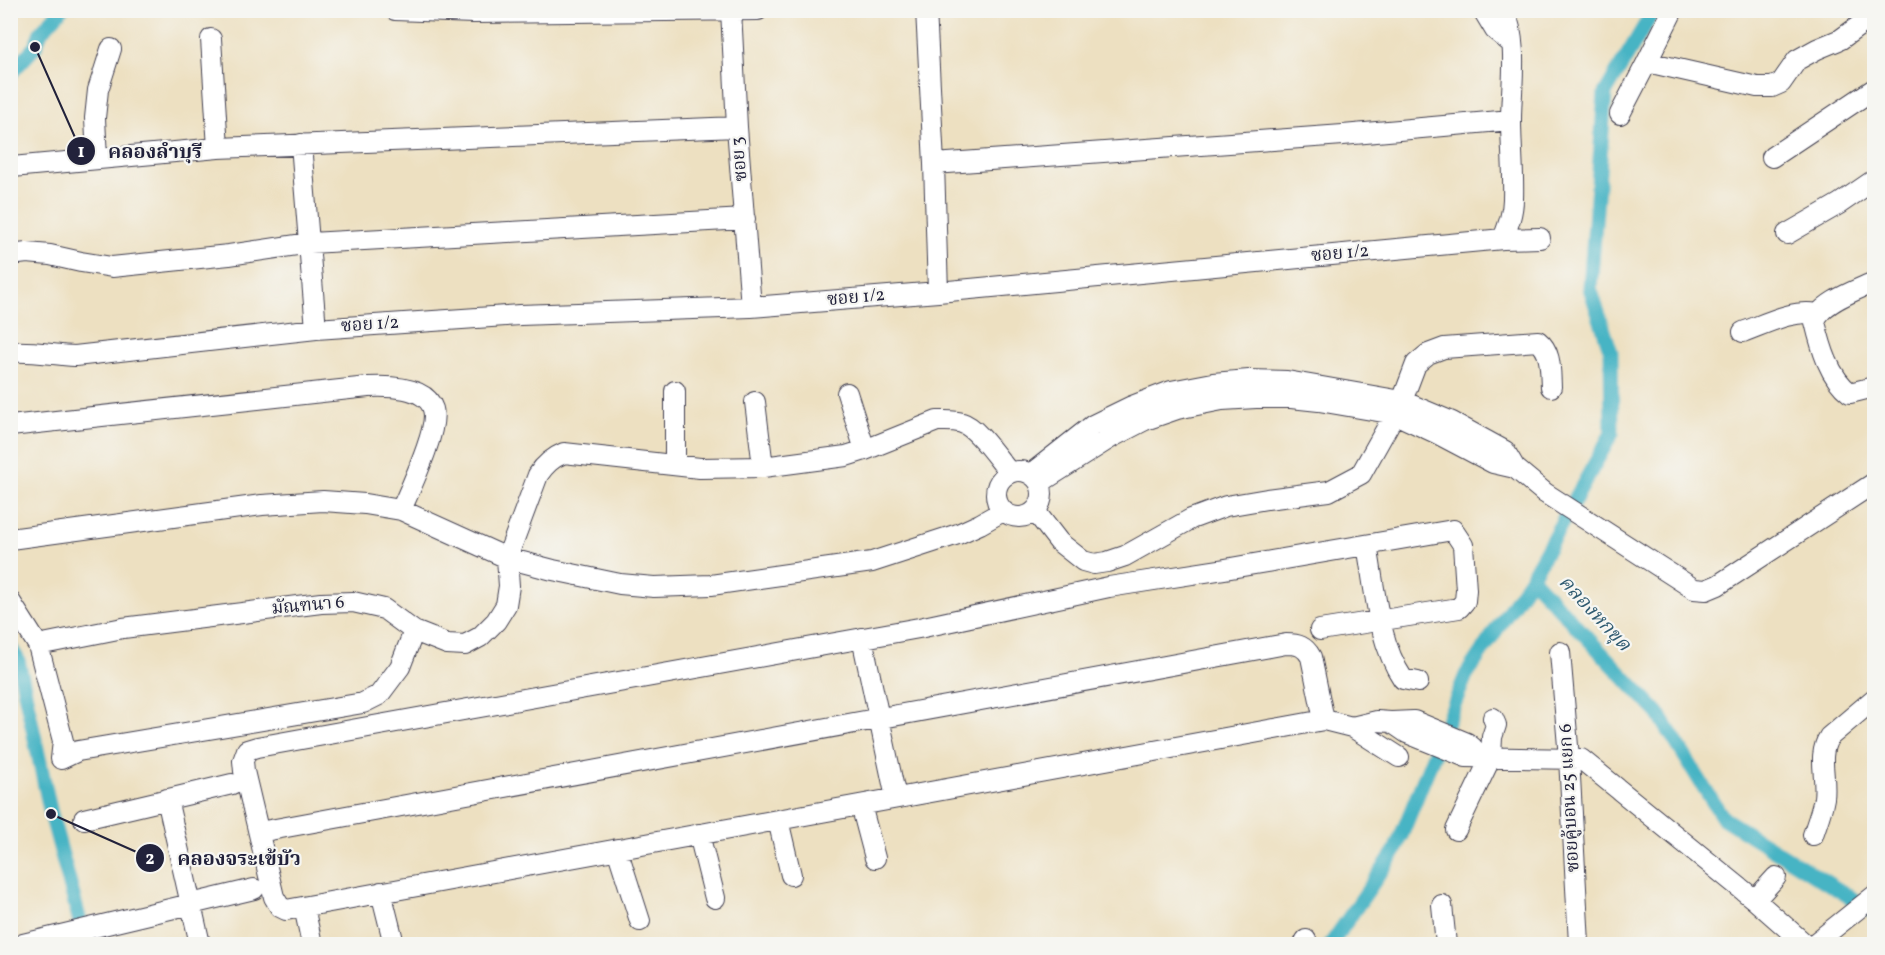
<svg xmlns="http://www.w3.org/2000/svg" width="1885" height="955" viewBox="0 0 1885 955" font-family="Vollkorn,'Noto Serif Thai',serif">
<rect width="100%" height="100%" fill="#f6f6f2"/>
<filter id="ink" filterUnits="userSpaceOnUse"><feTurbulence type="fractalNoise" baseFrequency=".0167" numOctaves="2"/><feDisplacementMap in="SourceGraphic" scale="12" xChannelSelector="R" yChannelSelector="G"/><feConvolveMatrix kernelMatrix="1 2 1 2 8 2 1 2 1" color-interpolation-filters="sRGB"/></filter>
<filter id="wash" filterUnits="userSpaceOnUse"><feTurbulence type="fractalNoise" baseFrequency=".008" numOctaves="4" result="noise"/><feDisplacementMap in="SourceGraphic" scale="24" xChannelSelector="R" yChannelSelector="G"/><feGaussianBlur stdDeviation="1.35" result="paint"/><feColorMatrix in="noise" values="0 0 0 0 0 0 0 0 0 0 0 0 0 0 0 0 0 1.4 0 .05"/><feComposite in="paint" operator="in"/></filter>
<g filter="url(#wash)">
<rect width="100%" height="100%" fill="#ede0c1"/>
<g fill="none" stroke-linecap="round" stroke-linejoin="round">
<!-- canal -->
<path stroke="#47b4c4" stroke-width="15" d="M10,74L35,47L41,32L61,10
M1531,578L1612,433L1611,352L1590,288L1605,93L1654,10
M10,647L18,660L51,814L86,944
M1331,944L1395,851L1466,675L1531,578L1658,713L1723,818L1874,912"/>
</g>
</g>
<g filter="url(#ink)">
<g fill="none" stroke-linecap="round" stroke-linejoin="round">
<defs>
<path id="minor" d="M395,10L474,13L758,10
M731,10L737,127L751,307
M926,10L934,164L938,292
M1483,10L1495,30L1511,43
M1673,10L1647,62L1757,87H1772L1781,83L1797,60L1817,49L1841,39L1874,15
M211,39L218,148
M1620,114L1647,62
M301,144L316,329
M1772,157L1874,89
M97,159L95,118L98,90L111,49
M934,164L1343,135L1511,120
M12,167L218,148L737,127
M1787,234L1839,204L1874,180
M1503,239L1540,238
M10,255L27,253L50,255L81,262L112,267L229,255L310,243L745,219
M1874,282C1857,290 1819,303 1815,322C1821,347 1829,377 1850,393L1874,387
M1743,332C1765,324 1793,309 1817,314
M10,352C32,350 53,355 75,356L316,329L520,315L751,307L938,292L1503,239C1508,226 1513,213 1513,199C1514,173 1511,146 1511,120C1511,86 1519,43 1504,10
M675,391V465
M847,393L865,450
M755,402L763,467
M10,426L368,387C387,386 426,386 433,409C439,429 410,489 401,510
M996 494a23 23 0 1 1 46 0a23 23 0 1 1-46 0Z
M1032,473L1093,425L1132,406L1171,391L1213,383L1249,380L1287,381L1322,387L1402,401L1452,422L1505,451L1515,468L1545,493L1694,589L1706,590L1718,585L1874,483
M1041,482L1112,437L1145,420L1177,409L1222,400L1256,398H1291L1319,401L1395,414L1436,433L1493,463L1515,468
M1035,511L1059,542L1083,561L1094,564L1107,562L1125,556L1191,519L1226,506L1267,499L1329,491L1361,474L1402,401L1416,364L1428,354L1444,348L1538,341C1552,352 1550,371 1551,387
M10,539L262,505L323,501L365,504L401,510L507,558L553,570L620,584L654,587L711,585L872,562L958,534L980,524L1003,511
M1367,545C1375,589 1378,642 1403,679L1418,682
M10,601L38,645L63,741L61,759L78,751L363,703L379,695L400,667L414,631
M1320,630L1459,608L1465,601L1466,590L1463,545L1453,530L1225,569L1109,587L919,628L257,747L247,750L243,761L244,771L274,897L280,907L286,910L1324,720L1352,727L1377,721L1391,722L1407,733L1466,757L1581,759L1755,900L1805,944
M862,638L896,798
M38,645L123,628L321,603L353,602L384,609L414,631L447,644L465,645L480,637L496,621L506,605L509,586L507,558L538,475C545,464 552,458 564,453L700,468L763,467L846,456L865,450L937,421C945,421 954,420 962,423C977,427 998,459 1009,472
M1560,652L1569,758L1579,944
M1391,722L1414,721L1467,743L1473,748
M1352,727L1399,757
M167,799L200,944
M861,805L875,858
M84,819L232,784
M778,820L791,875
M1456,830L1491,757L1492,737L1496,725L1493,718
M259,832L1286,644C1298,644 1305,646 1311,657L1324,720
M699,834L715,898
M1813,835C1817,823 1822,810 1824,798C1827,777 1817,756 1829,737L1874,699
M617,849L640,921
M381,892L394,944
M1755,900L1776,877
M1442,905L1446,944
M304,907L312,944
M23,944L254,889
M1304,944L1306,940
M1814,944L1874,896"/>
</defs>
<!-- minor casing -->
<use href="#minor" stroke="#403e4f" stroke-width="22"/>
<!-- minor -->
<use href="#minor" stroke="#fff" stroke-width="20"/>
</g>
</g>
<g text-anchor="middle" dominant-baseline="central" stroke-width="4.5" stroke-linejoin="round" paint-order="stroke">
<!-- street labels -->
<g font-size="18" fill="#22223b" stroke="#f6f6f2">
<text transform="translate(740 159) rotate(-95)">ซอย 3</text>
<text transform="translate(1340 254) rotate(-5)">ซอย 1/2</text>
<text transform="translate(856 298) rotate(-5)">ซอย 1/2</text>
<text transform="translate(370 325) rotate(-4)">ซอย 1/2</text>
<text transform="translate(308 606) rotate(-5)">มัณฑนา 6</text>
<text transform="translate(1570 798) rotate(-93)">ซอยคู้บอน 25 แยก 6</text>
</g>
<!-- water labels -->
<g font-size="20" font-style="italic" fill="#315c72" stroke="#f6f6f2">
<text transform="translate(1594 614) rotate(47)">คลองหกขุด</text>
</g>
</g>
<!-- callouts -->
<path fill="none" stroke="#22223b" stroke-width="2" d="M35 47L81 151M51 814L150 858"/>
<g fill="#22223b" stroke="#f6f6f2" stroke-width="2">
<circle cx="35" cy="47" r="6"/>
<circle cx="51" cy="814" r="6"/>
<circle cx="81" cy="151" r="15"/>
<circle cx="150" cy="858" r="15"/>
</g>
<g font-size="18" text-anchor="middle" font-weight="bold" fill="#fff">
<text x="81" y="157">1</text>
<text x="150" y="864">2</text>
</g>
<g font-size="20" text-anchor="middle" font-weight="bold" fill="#22223b" stroke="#f6f6f2" stroke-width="4.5" stroke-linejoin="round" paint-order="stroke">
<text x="155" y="158">คลองลำบุรี</text>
<text x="239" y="865">คลองจระเข้บัว</text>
</g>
<!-- margin -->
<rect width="1885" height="955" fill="none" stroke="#f6f6f2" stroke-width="36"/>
</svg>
